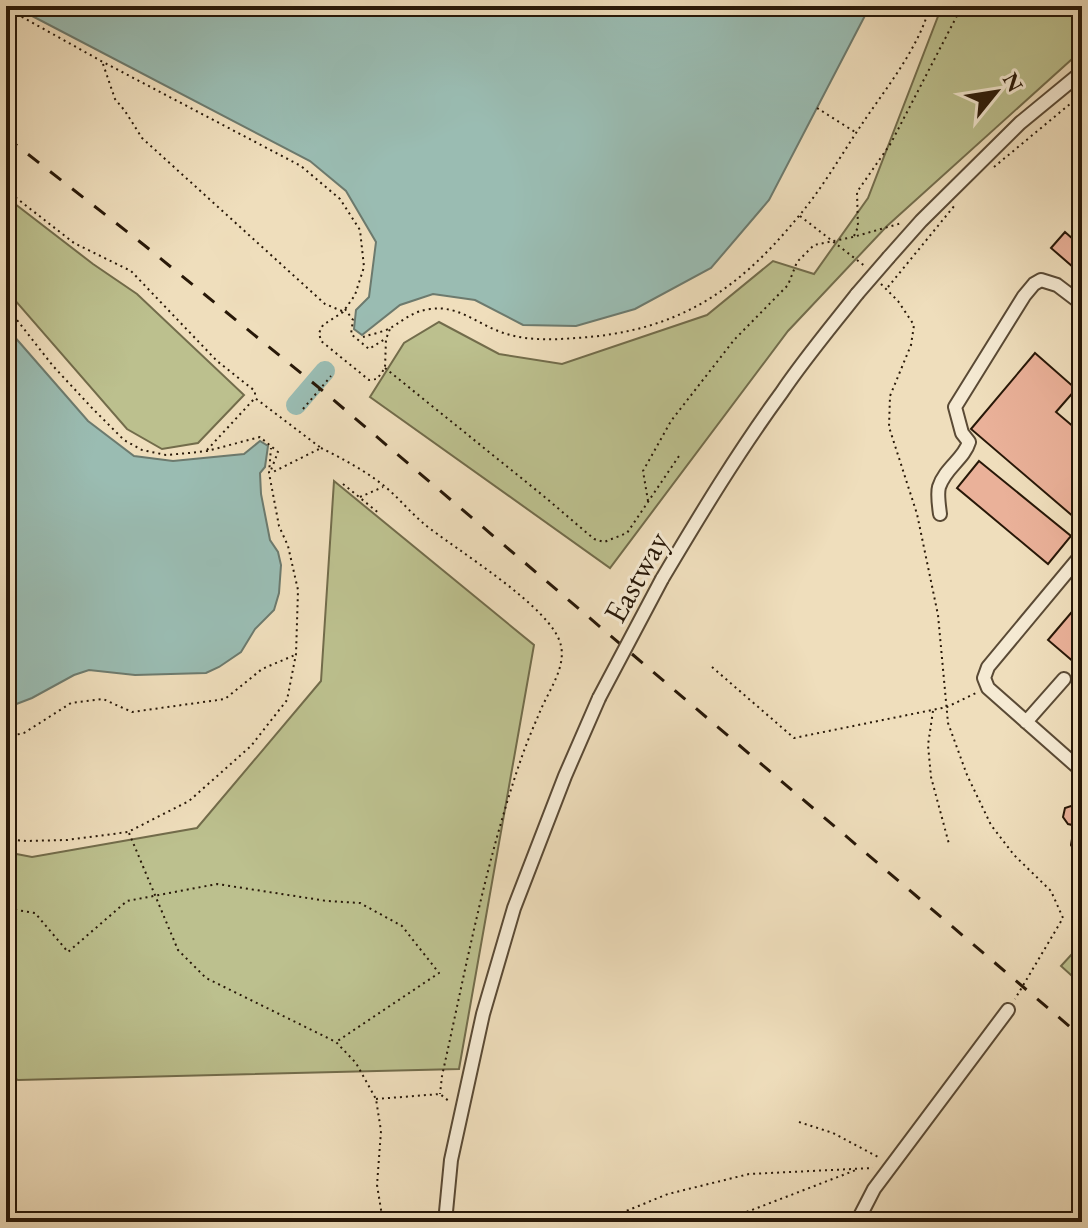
<svg xmlns="http://www.w3.org/2000/svg" width="1088" height="1228" viewBox="0 0 1088 1228" font-family="'EB Garamond',serif">
<rect width="100%" height="100%" fill="#efdebc"/>
<filter id="stains"><feTurbulence type="fractalNoise" baseFrequency=".0025" numOctaves="4"/><feColorMatrix values="0 0 0 0 .2 0 0 0 0 .09 0 0 0 0 .02 0 0 0 .5 -.17"/></filter>
<radialGradient id="worn" r=".72"><stop offset=".6" stop-color="#630" stop-opacity="0"/><stop offset="1" stop-color="#630" stop-opacity=".3"/></radialGradient>
<!-- green -->
<path fill="#bcc08e" stroke="#726c4b" stroke-width="2" d="M942,6H1082V50L887,226L788,331L610,568L370,397L404,343L439,322L499,354L562,364L707,315L773,261L814,274L868,198Z
M6,197L93,264L137,294L244,395L198,443L162,449L127,429L6,290Z
M334,481L534,645L459,1069L18,1080L6,1073V852L32,857L197,828L321,681Z
M1082,943V985L1061,966Z"/>
<!-- water -->
<path fill="#9abcb2" stroke="#6c7a6e" stroke-width="2" d="M13,6H870L769,200L711,268L635,309L576,326L523,325L475,300L433,294L400,305L362,335L354,329L356,310L369,297L376,242L346,191L310,161Z
M6,327L88,421L134,456L173,461L244,454L260,441L268,446L265,467L260,473L261,494L270,540L278,552L281,565L279,593L274,610L255,629L241,652L219,667L206,673L135,675L89,670L74,675L32,698L6,708Z"/>
<g fill="none" stroke-linecap="round" stroke-linejoin="round">
<!-- river -->
<path stroke="#9abcb2" stroke-width="20" d="M296,405L325,371"/>
</g>
<!-- building -->
<path fill="#eab199" stroke="#281808" stroke-width="2" d="M1065,232L1082,247V256L1073,267L1051,248Z
M1035,353L1076,389L1056,412L1082,434V524L971,429Z
M979,461L1071,536L1048,564L957,488Z
M1082,600V669L1048,640Z
M1071,806L1077,808L1082,815V856L1074,850L1071,845L1072,839L1081,827L1068,824L1063,817L1065,808Z"/>
<g fill="none" stroke-linecap="round" stroke-linejoin="round">
<defs>
<path id="minor" d="M889,257L921,221L1020,123L1082,72
M940,514C939,506 937,494 939,487C945,468 964,459 969,442L962,433L955,407L1024,296L1034,284L1041,280L1057,285L1082,304
M1082,554L988,667L984,678L988,688L1082,771
M662,579C700,515 738,452 782,392C805,358 832,326 857,294
M1026,722L1064,679
M445,1222L451,1160L483,1014L514,908L565,776L599,698
M857,1222L874,1189L1008,1010"/>
</defs>
<!-- minor casing -->
<use href="#minor" stroke="#5a4a35" stroke-width="16"/>
<!-- path -->
<path stroke="#281808" stroke-width="2" stroke-dasharray="2 4" stroke-linecap="butt" d="M6,8L103,62L301,166L340,199L360,230L364,267L355,295L343,312L323,325L319,333L321,341L369,380L377,379L385,368L386,339L390,329
M103,64L115,99L125,111L142,138L325,304L342,311
M817,108L855,132
M994,167L1082,94
M6,190L74,243L131,271L217,361L255,391V398
M800,216L866,267
M854,236L858,227L857,192L891,143L962,6
M881,284L898,301L914,325L911,345L890,396L889,427L917,514L938,615L948,723L967,775L991,825L1014,855L1051,891L1063,918L1015,999
M888,287L955,205
M6,306L53,366L93,409L124,440L142,450L166,455L189,453L207,451L260,437L278,452L271,470
M345,309L353,320L351,334L369,349L385,339
M363,337C372,334 384,332 392,327C405,319 414,311 430,309C457,305 475,322 498,331C523,341 550,340 576,338C675,332 736,293 798,217C821,190 840,157 860,127C885,89 918,50 930,6
M385,368L546,498L594,539L604,542L627,533L679,456
M303,409L331,376
M321,448C343,459 364,470 383,485C397,496 409,511 423,523C454,549 554,608 561,646C566,669 547,693 539,714C532,730 525,747 519,765C485,865 465,972 442,1076L440,1094
M207,450L255,398L321,448L271,473
M343,484L380,514
M360,497L383,487
M648,501L643,471L671,421L734,340L788,285L797,262L814,245L853,237L902,223
M712,667L794,738L947,707L976,693
M933,711L928,745L931,777L949,844
M6,737L24,733L71,703L103,699L132,712L225,699L262,669L295,655
M129,833L178,950L206,978L336,1042L356,1063L376,1099L381,1131L377,1185L383,1222
M6,839L26,841L67,840L128,832L189,801L251,746L287,700L296,654L298,590L288,546L279,526L269,473L271,448
M6,903L11,909L35,913L68,952L127,901L217,884L327,901L360,903L402,926L439,973L336,1042
M376,1099L440,1094L450,1102
M799,1122L833,1133L880,1158
M599,1222L668,1194L749,1174L873,1168
M706,1222L731,1218L856,1170"/>
<!-- minor -->
<use href="#minor" stroke="#f5ead3" stroke-width="12"/>
<!-- rail -->
<path stroke="#281808" stroke-width="3" stroke-dasharray="14 14" stroke-linecap="butt" d="M6,137L144,245L323,391L1082,1037"/>
<defs>
<path id="minor-bridge" d="M857,294L889,257
M599,698L662,579"/>
</defs>
<!-- minor-bridge casing -->
<use href="#minor-bridge" stroke="#5a4a35" stroke-width="16" stroke-linecap="butt"/>
<!-- minor-bridge -->
<use href="#minor-bridge" stroke="#f5ead3" stroke-width="12"/>
</g>
<g text-anchor="middle" dominant-baseline="central" stroke-width="6" stroke-linejoin="round" paint-order="stroke">
<!-- street labels -->
<g font-size="32" fill="#281808" stroke="#f5ead3">
<text transform="translate(636 577) rotate(-61)">Eastway</text>
</g>
</g>
<!-- margin -->
<rect width="1088" height="1228" fill="none" stroke="#efdebc" stroke-width="32"/>
<rect x="8" y="8" width="1072" height="1212" fill="none" stroke="#281808" stroke-width="4"/>
<rect x="16" y="16" width="1056" height="1196" fill="none" stroke="#281808" stroke-width="2"/>
<!-- north arrow -->
<g transform="translate(996 92) rotate(60)" stroke="#f5ead3" stroke-width="6" paint-order="stroke">
<path d="M0-6L14 30L0 20L-14 30Z" fill="#281808"/>
<text y="-12" font-size="22" font-weight="bold" text-anchor="middle" fill="#281808">N</text>
</g>
<rect width="100%" height="100%" filter="url(#stains)"/>
<rect width="100%" height="100%" fill="url(#worn)"/>
</svg>
